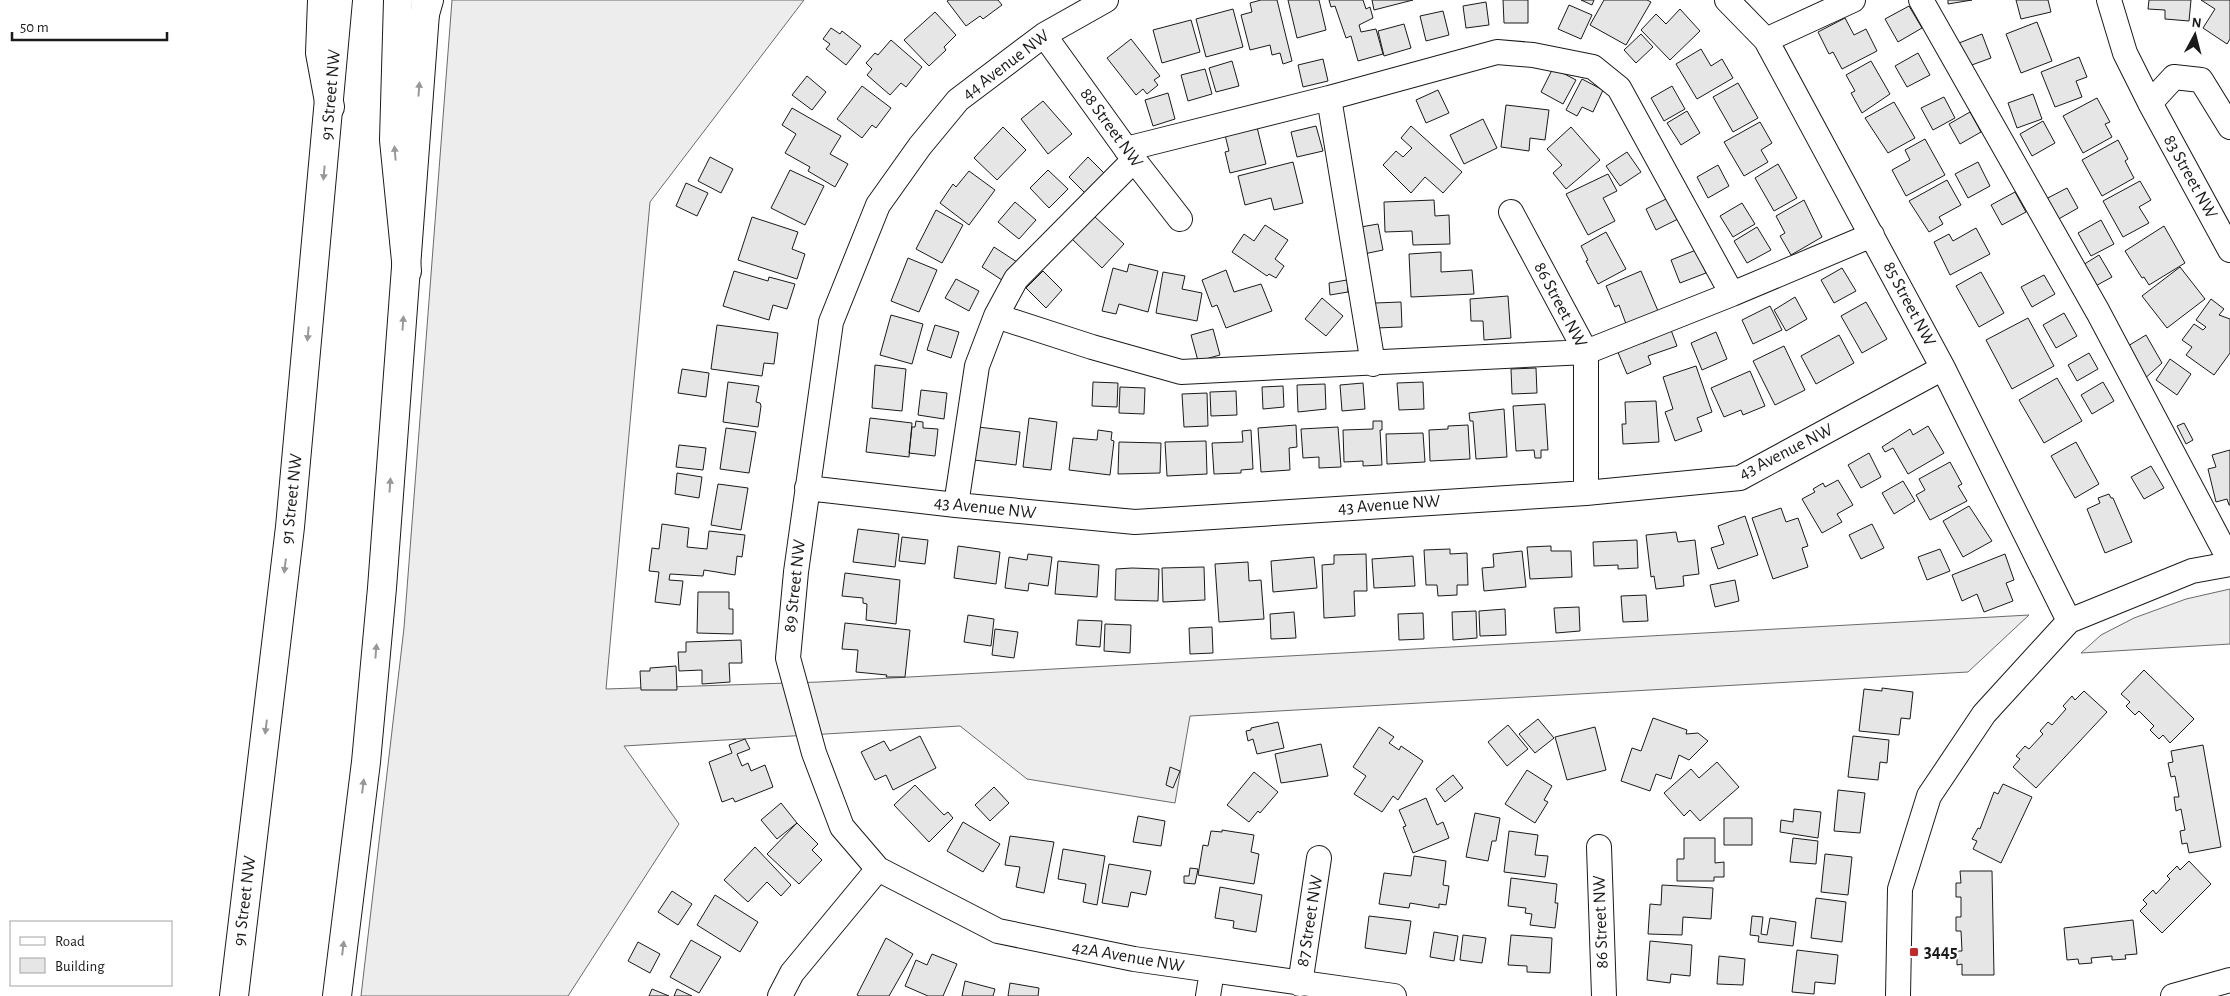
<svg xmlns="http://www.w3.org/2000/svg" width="2230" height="996" viewBox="0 0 2230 996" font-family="'Alegreya Sans',sans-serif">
<rect width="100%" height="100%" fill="#fff"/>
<!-- built -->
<path fill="#ededed" stroke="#6a6a6a" d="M452,0H804L650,202L606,689L819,682L2029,615L1968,672L1190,716L1175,803L1027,779L960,726L624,746L679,824L568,996H361L404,628Z
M2230,589V644L2081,653L2101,635L2134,618L2186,599Z"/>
<!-- building -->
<path fill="#e6e6e6" stroke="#1a1a1a" d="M949,0H998L1002,5L983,19L980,16L966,26L947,1Z
M1261,0H1277L1292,61L1283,64L1280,53L1272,55L1270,45L1250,50L1241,15L1252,12L1250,3Z
M1288,0H1319L1326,30L1297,38Z
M1329,0H1363L1366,9L1370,7L1373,18L1359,25L1361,32L1376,29L1383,54L1358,61L1351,36L1346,38L1335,6L1331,7Z
M1372,0H1413L1374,10Z
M1503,0H1528V23H1504Z
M1581,0H1594L1592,5Z
M1604,0H1647L1651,2L1626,45L1590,25Z
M1948,0H1972L1948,4Z
M2016,0H2048L2051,12L2021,19Z
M2149,0H2191L2189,21L2165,19V10L2148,9Z
M2201,0H2230V39L2227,44L2203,28L2215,9Z
M1486,2L1489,25L1466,28L1463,6Z
M1569,5L1592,15L1581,39L1558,29Z
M1909,6L1922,28L1898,42L1885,19Z
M1233,9L1243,47L1206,57L1196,19Z
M1680,9L1700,31L1670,60L1641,30L1656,14L1666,24Z
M1443,11L1449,35L1426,41L1420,16Z
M935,12L956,35L944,47L946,50L929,66L904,40Z
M1845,18L1854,35L1866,29L1877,51L1842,69L1833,52L1829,54L1818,32Z
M1191,20L1200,52L1162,63L1153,30Z
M2037,22L2052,61L2021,73L2006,34Z
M1404,24L1411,48L1384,56L1378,31Z
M831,28L840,34L842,31L861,46L846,65L826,49L830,44L823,39Z
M1641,34L1653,47L1636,63L1624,50Z
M1982,34L1991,58L1969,66L1959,43Z
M1131,39L1160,76L1154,80L1158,85L1147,94L1143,89L1136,95L1107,58Z
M891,40L922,67L906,87L901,83L890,95L867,75L872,69L866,63L875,53L878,55Z
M1701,49L1711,66L1722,59L1733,78L1697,99L1676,64Z
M1918,53L1930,75L1907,87L1895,66Z
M2079,57L2087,77L2076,81L2082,97L2055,107L2041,72Z
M1323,59L1328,81L1303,87L1298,65Z
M1232,61L1239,86L1216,92L1209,68Z
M1871,61L1890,94L1862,113L1851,93L1855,91L1846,75Z
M1553,68L1576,80L1563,104L1541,92Z
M1205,69L1212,94L1188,101L1181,75Z
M807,76L826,92L812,110L792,95Z
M1582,79L1603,90L1593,112L1582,107L1577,116L1566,110Z
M1738,83L1758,118L1733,132L1713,97Z
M862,86L891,108L876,128L872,125L862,138L837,119Z
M1672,86L1685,109L1664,121L1651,98Z
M1438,90L1449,113L1426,123L1416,100Z
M1168,93L1175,119L1153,126L1145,100Z
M2033,94L2042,119L2017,128L2008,103Z
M1944,97L1955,118L1933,130L1921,108Z
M2097,98L2110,122L2105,124L2112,137L2083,153L2063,116Z
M1043,101L1072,134L1048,154L1021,119Z
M1894,102L1915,138L1888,153L1865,118Z
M1506,105L1549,110L1545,140L1530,138L1529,151L1501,147Z
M792,108L841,136L830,154L848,164L835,187L808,171L810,167L785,153L796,134L782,125Z
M1687,111L1700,133L1681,145L1667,123Z
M1970,112L1981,132L1960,144L1949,124Z
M1483,119L1497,148L1464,164L1450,135Z
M2043,121L2055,143L2032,156L2020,134Z
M1760,122L1772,143L1761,150L1768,162L1744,176L1724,142Z
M1256,123L1266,164L1230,173L1225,152L1229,151L1224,131Z
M1316,126L1323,151L1297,157L1291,132Z
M1411,126L1462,172L1443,193L1425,177L1411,193L1383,165L1396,151L1403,157L1412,148L1401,138Z
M1003,127L1026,150L997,180L974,158Z
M1571,127L1600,160L1566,189L1553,173L1562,165L1547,149Z
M1925,139L1945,175L1906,196L1892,170L1910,160L1905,150Z
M2118,140L2128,159L2125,161L2134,178L2102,196L2082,160Z
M1627,152L1641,172L1620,186L1606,166Z
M710,157L733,169L721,193L698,181Z
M1088,157L1106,175L1087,195L1069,177Z
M1293,162L1303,203L1274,210L1271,198L1245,205L1238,176Z
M1978,162L1990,186L1968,198L1955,174Z
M1778,164L1797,198L1774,211L1755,178Z
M1718,165L1729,186L1708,198L1697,177Z
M790,170L824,186L805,225L771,208Z
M1048,170L1068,189L1049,208L1030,188Z
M969,171L995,190L969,225L940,203L953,184L956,187Z
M1608,174L1617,191L1603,198L1615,221L1588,235L1566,194Z
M1947,180L1961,205L1939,217L1943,224L1929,232L1909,201Z
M2140,181L2151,200L2139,207L2149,223L2123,237L2103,201Z
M686,183L708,193L697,216L676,206Z
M2067,188L2078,208L2055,221L2044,200Z
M2015,192L2026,212L2002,225L1991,205Z
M1668,198L1678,219L1656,230L1646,209Z
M1434,200L1435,216L1449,215L1450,244L1413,245L1412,231L1385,232L1384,202Z
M1804,200L1822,237L1791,255L1780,236L1785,233L1776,216Z
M1015,202L1036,220L1019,239L998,222Z
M1742,203L1755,224L1733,237L1720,216Z
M936,210L963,225L942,263L916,249Z
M1094,216L1124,244L1102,268L1072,239Z
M752,217L798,232L792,249L805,254L797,279L738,260Z
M2101,220L2114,244L2091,256L2078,233Z
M1378,224L1383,250L1359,255L1355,228Z
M1265,225L1288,240L1275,259L1284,266L1276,278L1269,274L1267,276L1232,252L1244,234L1254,241Z
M2164,226L2185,263L2149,285L2144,277L2142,278L2125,251Z
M1757,227L1771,250L1747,263L1734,241Z
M1976,228L1990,254L1950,275L1934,242L1949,234L1953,241Z
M1606,232L1626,269L1598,284L1586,261L1588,260L1581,246Z
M994,247L1017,262L1005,282L982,267Z
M1696,250L1706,273L1680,283L1671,260Z
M1441,252V272L1472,270L1474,294L1411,297L1409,254Z
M2099,255L2112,277L2090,289L2078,268Z
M908,258L937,270L919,312L891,301Z
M1129,264L1158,271L1148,312L1119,304L1116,314L1102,311L1113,268L1127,272Z
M2180,267L2205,299L2167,328L2142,296Z
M1842,268L1856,291L1834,303L1821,280Z
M1226,270L1234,292L1261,284L1272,311L1226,328L1217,305L1212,307L1202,280Z
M734,271L768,281L769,277L795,284L787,309L773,305L769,320L723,306Z
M1043,271L1062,290L1046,308L1026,288Z
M1641,271L1658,311L1626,324L1619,305L1615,307L1606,286Z
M1163,272L1185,276L1182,289L1202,293L1197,321L1156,313Z
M1981,272L2004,313L1979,327L1956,286Z
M2044,275L2055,294L2032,307L2021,287Z
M956,279L979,291L969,311L945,298Z
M1347,280L1348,292L1330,295L1329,283Z
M1508,296L1511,338L1484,340L1483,321H1471L1470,299Z
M1795,297L1807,319L1786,331L1774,310Z
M1322,298L1343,316L1326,336L1305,319Z
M2211,299L2224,309L2219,315L2230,319V353L2214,375L2186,355L2192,347L2182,340L2194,324L2203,330L2206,327L2196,320Z
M1401,302L1402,327L1376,328L1375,303Z
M1866,302L1887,339L1862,353L1841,316Z
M1770,306L1782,330L1753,344L1742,320Z
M2064,313L2077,336L2056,348L2043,325Z
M891,315L923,324L912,364L880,355Z
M2028,318L2054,366L2012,389L1986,340Z
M717,325L778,333L774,364L764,363L762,376L711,369Z
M935,325L959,332L951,358L927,350Z
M1213,329L1220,355L1198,361L1191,335Z
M1671,330L1677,346L1648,356L1651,364L1627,374L1617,350L1642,341L1643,343Z
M1716,332L1727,359L1702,370L1691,343Z
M1839,335L1854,363L1816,384L1801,356Z
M2146,335L2162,363L2142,381L2123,349Z
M1784,346L1805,390L1775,405L1753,361Z
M2089,353L2098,369L2077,381L2068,365Z
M2170,359L2191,374L2177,395L2156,380Z
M875,365L906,369L902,411L872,408Z
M1696,366L1712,412L1697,418L1702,431L1675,441L1665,412L1673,409L1663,377Z
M1536,368L1537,393L1512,394L1511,369Z
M682,369L709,373L706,397L678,393Z
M1750,371L1765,406L1743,415L1741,410L1724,417L1711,388Z
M2057,378L2082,421L2044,443L2019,400Z
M728,382L759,386L756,402L760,403L761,406L758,427L723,422Z
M1093,382L1118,383L1117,407L1092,406Z
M1423,382L1424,409L1399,410L1397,383Z
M2103,382L2114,401L2092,414L2081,395Z
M1363,383L1365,409L1342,411L1340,385Z
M1325,384L1326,409L1298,412L1297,385Z
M1283,386L1284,407L1263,409L1262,387Z
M1120,387L1145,388L1144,414L1119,413Z
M921,390L947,393L944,419L918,415Z
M1236,391L1237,415L1211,416L1210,392Z
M1207,393L1208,426L1184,427L1182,394Z
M1656,401L1659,442L1623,444L1622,424H1626L1625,402Z
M1545,404L1548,450H1541V458H1535L1534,450L1516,451L1513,406Z
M1504,409L1507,457L1476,459L1473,421H1470L1469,413Z
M870,418L912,423L909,457L866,452Z
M1029,418L1057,422L1051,470L1023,467Z
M916,421L923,422V428L938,429L935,456L909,453L912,427H915Z
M1373,421H1382V430H1380L1382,465L1363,466V461L1344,462L1343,430L1373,429Z
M2184,423L2193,440L2186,444L2177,426Z
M1296,425L1297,447L1289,448L1290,470L1261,472L1258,428Z
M1468,425L1470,459L1430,461L1429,430L1448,429V426Z
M1928,426L1944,453L1908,474L1893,448L1885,452L1882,447L1910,429L1913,435Z
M978,427L1020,432L1016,465L974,460Z
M1338,427L1341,467L1319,468V457L1303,458L1301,429Z
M726,428L756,432L749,473L720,469Z
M1098,430L1112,432L1111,440L1114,441L1110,475L1069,470L1073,438L1097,440Z
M1251,430L1253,469L1241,470V473L1214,474L1212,443L1243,442L1242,431Z
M1423,433L1425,462L1387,464L1386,434Z
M1206,441L1207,474L1167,476L1165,442Z
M1119,442L1161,443L1160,473L1118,474Z
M2076,442L2099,484L2075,498L2051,456Z
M679,445L706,448L703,470L676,467Z
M2230,450V505H2229L2227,499L2216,502L2208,469L2216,467L2212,455Z
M1869,453L1881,477L1861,488L1848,465Z
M1950,462L1962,484L1958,486L1967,501L1930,520L1916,495L1925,490L1919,479Z
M2151,466L2164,488L2144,499L2131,477Z
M677,473L702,477L699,498L675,494Z
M1838,480L1853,505L1837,514L1842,522L1822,533L1802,499L1815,492L1813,489L1823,483L1825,487Z
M1903,481L1915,501L1894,514L1882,493Z
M718,484L748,488L741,530L711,525Z
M2109,494L2111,498H2113L2132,542L2105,553L2087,509L2100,503L2098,498Z
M1969,506L1992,541L1963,557L1943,521Z
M1781,508L1786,522L1798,518L1808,546L1802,548L1808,567L1773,579L1752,518Z
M1745,516L1758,555L1718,569L1711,548L1724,544L1718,526Z
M662,524L689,528L687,547L707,549L709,531L745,535L742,557L737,556L735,575L704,570L703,576L670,574L669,580L683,581L680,605L655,602L659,572L649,571L652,548L659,549Z
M1872,524L1884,548L1861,559L1849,535Z
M858,529L899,534L895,567L853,562Z
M1676,532L1678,542L1695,540L1699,574L1683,576L1684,586L1656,589L1654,576L1651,577L1646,535Z
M902,537L928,540L925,564L899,561Z
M1637,540L1638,568L1618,569V565L1594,566L1593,542Z
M958,546L1000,552L996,584L954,578Z
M1551,546V551H1571L1572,577L1530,579L1527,547Z
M1450,549V554L1467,553L1468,585H1457V595L1438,596L1437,585H1426L1424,550Z
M1940,549L1950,571L1927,580L1918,557Z
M1522,551L1526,587L1484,591L1482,568L1494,567L1493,554Z
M1028,554L1052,557L1048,586L1029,583L1028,591L1005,588L1009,557L1027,560Z
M1366,554L1367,591H1354L1355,616L1324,618L1322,565L1334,564V555Z
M2005,554L2014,580L2006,583L2013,601L1984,612L1977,594L1962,601L1952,575Z
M1413,556L1415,586L1374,588L1372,559Z
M1314,557L1317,588L1273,592L1271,561Z
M1058,561L1099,565L1097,597L1055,594Z
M1248,562L1249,581L1261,580L1264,619L1219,622L1215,564Z
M1204,567L1205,600L1163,602L1162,568Z
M1132,568L1159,569L1158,601L1115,600L1116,569Z
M845,573L900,580L896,624L866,620L867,604L863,603V598L842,596Z
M1735,580L1739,601L1715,607L1710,585Z
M698,592H729V609H733V634L697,633Z
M1646,595L1648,621L1623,622L1621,596Z
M1579,607L1580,631L1556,633L1554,608Z
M1505,609L1506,635L1480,636L1479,611Z
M1476,611L1477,638L1453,640L1452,612Z
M1294,612L1296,638L1271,639L1270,614Z
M1423,613L1424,639L1399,640L1398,614Z
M968,615L994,619L991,646L964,642Z
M1078,620L1102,621L1100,647L1076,645Z
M845,623L910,630L905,677H886L887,675L856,672L858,650L842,649Z
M1105,624L1131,625L1130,653L1104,651Z
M1212,627L1213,653L1190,654L1189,628Z
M995,629L1018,632L1014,658L992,655Z
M741,640L742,663H729L730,682L702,684V670L679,671L678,652H686V642Z
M676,666L677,690H641L640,671H650V668Z
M2144,670L2194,719L2170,743L2163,735L2159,739L2150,730L2154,726L2139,711L2135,715L2126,706L2130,702L2121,694Z
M1882,688L1913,692L1910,719L1901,718L1899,735L1859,731L1864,689L1882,691Z
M2084,691L2107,712L2036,788L2013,767L2020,759L2016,756L2025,746L2029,749L2043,734L2040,731L2048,722L2052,725L2066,709L2063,706L2072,696L2075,700Z
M1653,718L1687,730L1686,734L1698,733L1708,741L1689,760L1679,755L1671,779L1656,774L1650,791L1621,781L1632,748L1641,751Z
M1538,719L1554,738L1535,753L1519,734Z
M1278,722L1284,748L1257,754L1253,739L1248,741L1246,731L1251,730V728Z
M1508,725L1528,749L1507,766L1488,742Z
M1379,727L1394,737L1389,743L1399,750L1401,746L1423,761L1398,800L1393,796L1382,812L1354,794L1366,776L1353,767Z
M1595,727L1606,770L1567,780L1555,737Z
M920,736L936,768L893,790L886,775L875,780L861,752L884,741L890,751Z
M1853,736L1889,740L1887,763L1880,762L1878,780L1848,777Z
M745,739L750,749L737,754L742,766L748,763L751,771L765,765L773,787L735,802L733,798L722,802L709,762L732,753L729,745Z
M1321,744L1328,776L1281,783L1275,754Z
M2203,745L2221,847L2189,853L2187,843L2182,844L2180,831L2185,830L2181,809L2176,811L2174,797H2179L2175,776L2171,777L2168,763L2173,762L2171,751Z
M1717,762L1739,787L1700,821L1690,810L1684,816L1664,793L1691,769L1699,778Z
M1170,767L1180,771L1173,788L1166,785Z
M1527,770L1552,786L1544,800L1548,802L1535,823L1505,804Z
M1254,772L1278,792L1260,813L1258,811L1249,822L1227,805Z
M1453,775L1463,788L1445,802L1436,789Z
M2003,784L2032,797L2001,863L1973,849L1977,841L1972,839L1978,828L1980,829L1994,792L1998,794Z
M915,785L944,815L948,812L953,818L929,842L894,805Z
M994,787L1009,803L990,821L975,805Z
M1838,790L1865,793L1860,833L1834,831Z
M1426,798L1437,825L1443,822L1449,838L1413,853L1403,827L1406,826L1399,810Z
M781,803L797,823L777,839L761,820Z
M1794,809L1821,812L1818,838L1780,832L1781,820L1793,822Z
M1475,813L1500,818L1496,841H1492L1488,861L1466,857Z
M1138,816L1165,821L1161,846L1133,842Z
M1724,818H1752V845H1724Z
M963,822L1000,844L983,872L947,851Z
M797,823L818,844L812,850L822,860L799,884L767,854Z
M1222,830L1254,835L1251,852L1259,854L1254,884L1198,875L1203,845L1208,846L1211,831L1222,832Z
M1509,831L1538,835L1535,855L1548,856L1545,877L1504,872Z
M1010,836L1054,842L1044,893L1016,887L1020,867L1005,865Z
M1684,838H1715V863L1724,862V877H1714V881H1677V859H1684Z
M1793,838L1818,841L1816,864L1790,862Z
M755,847L791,885L781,896L767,882L748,902L724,880Z
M1063,849L1105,856L1097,905L1083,902L1086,884L1058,879Z
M1825,854L1852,857L1848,895L1821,892Z
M1414,856L1446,861L1443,885L1449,886L1446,905L1439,904V908L1410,903L1409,908L1379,904L1384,873L1411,876Z
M2189,861L2211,884L2162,933L2140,911L2147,904L2143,900L2153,890L2156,894L2170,879L2167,876L2177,866L2180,870Z
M1109,864L1151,871L1146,895L1131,892L1128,907L1102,903Z
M1190,868L1198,869L1195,884L1184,883V876H1189Z
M1960,871H1992L1994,975H1962V964L1957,965V951H1962L1961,931H1956V917H1961V897H1956V883H1961Z
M1511,878L1557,884L1555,903H1558L1555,928L1530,925L1532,914L1525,913L1526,908L1508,906Z
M1662,885L1713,888L1711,919L1683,917L1682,935L1648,934L1650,904L1661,905Z
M1220,887L1262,895L1256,932L1233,928L1234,921L1215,918Z
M672,891L692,904L678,925L658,912Z
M715,895L758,922L740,952L697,925Z
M1816,898L1846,902L1842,942L1811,938Z
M1369,916L1411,921L1406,954L1365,948Z
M1752,916L1763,917L1761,934L1767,935L1770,918L1796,922L1793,946L1758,942L1759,936L1750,935Z
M2133,920L2137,954L2125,955L2126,959L2112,960V956L2091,958L2092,963L2079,964L2078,959L2067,960L2064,928Z
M1434,932L1458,936L1454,961L1430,957Z
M1463,935L1486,938L1482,963L1460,960Z
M1511,935L1552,938L1550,973L1527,972V966L1508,965Z
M886,938L913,954L889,996H859L857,995Z
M691,940L721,957L699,993L670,977Z
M1650,941L1692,945L1690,976L1671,974L1670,983L1647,980Z
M638,942L660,954L650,973L628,961Z
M1797,950L1838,955L1835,984L1815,982L1814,994L1792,992Z
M932,954L957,964L943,996H928L905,986L916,960L927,965Z
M1719,956L1745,959L1743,985L1717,984Z
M965,981L995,989L993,996H962Z
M1010,983L1039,988L1038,996H1008Z
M652,989L669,996H649Z
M677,989L692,996H674Z"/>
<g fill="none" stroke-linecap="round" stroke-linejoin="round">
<defs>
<path id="minor" d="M1106,0L1044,35L958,100L920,146L878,205L831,322L796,572L788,658L814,753L842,827L878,869L998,931L1134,959L1394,996
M1727,0L1766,40L1943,368L2069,621
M1921,0L2098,312L2230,561
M2109,0L2125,53L2150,103L2230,250
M1044,35L1134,160L1180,219
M1766,40L1853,0
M2150,103L2174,77L2201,80L2230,127
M1126,149L1329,98L1373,364
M1511,212L1586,352V493
M1732,294L1872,235
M996,316L1016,279L1134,160
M807,488L956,505L1135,522L1586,493L1740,478L1943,368
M956,505L977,366L996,316L1092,347L1181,372L1586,352L1732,294L1619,88L1593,67L1533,55L1497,52L1329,98
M1599,847L1604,996
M1300,984L1319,858
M780,996L792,973L878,869
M1208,996L1212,971
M1898,996L1900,889L1929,796L1984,714L2069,621L2192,571L2230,564
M2173,996L2230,980"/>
<path id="major" d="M234,996L290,527L338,0
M337,996L366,762L382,588L426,0"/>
<path id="highway" d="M322,0L320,53L330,107
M398,0L394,140L407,271
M425,14L429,0"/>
</defs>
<!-- minor casing -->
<use href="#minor" stroke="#1a1a1a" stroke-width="26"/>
<!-- major casing -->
<use href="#major" stroke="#1a1a1a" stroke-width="30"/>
<!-- highway casing -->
<use href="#highway" stroke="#1a1a1a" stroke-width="30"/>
<!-- minor -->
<use href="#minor" stroke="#fff" stroke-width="24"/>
<!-- major -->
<use href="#major" stroke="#fff" stroke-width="28"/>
<!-- highway -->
<use href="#highway" stroke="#fff" stroke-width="28"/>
</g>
<!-- one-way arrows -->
<defs><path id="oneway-solid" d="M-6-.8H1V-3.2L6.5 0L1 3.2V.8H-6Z" transform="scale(1.25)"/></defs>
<g fill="#989898">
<use href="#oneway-solid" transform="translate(419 89) rotate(-86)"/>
<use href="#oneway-solid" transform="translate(395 153) rotate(-95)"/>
<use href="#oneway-solid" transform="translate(324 173) rotate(95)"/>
<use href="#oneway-solid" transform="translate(403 323) rotate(-86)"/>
<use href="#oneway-solid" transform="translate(308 334) rotate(95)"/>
<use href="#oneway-solid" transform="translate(390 485) rotate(-86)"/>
<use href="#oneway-solid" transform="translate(285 566) rotate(97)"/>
<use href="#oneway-solid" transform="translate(376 651) rotate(-85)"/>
<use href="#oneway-solid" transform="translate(266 727) rotate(97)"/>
<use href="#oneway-solid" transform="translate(363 786) rotate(-83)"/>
<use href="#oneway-solid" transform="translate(343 948) rotate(-83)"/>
</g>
<!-- markers -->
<rect fill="#c62828" stroke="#fff" stroke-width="2" x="1909" y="947" width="10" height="10" rx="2.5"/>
<g text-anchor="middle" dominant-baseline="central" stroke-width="4" stroke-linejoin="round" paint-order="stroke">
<!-- street labels -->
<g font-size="18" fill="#1a1a1a" stroke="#fff">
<text transform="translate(1006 65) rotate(-37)">44 Avenue NW</text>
<text transform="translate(331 95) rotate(-85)">91 Street NW</text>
<text transform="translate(1111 128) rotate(54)">88 Street NW</text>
<text transform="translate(2190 177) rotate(61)">83 Street NW</text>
<text transform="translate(1909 304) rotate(62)">85 Street NW</text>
<text transform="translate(1560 305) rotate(62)">86 Street NW</text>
<text transform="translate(1786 452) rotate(-27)">43 Avenue NW</text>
<text transform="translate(292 499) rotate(-84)">91 Street NW</text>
<text transform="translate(1389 505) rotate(-4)">43 Avenue NW</text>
<text transform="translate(985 508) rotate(6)">43 Avenue NW</text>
<text transform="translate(795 586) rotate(-84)">89 Street NW</text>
<text transform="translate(245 901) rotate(-83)">91 Street NW</text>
<text transform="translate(1310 921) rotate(-81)">87 Street NW</text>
<text transform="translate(1601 922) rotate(-92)">86 Street NW</text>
<text transform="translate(1128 957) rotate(10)">42A Avenue NW</text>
</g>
<!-- poi labels -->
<g font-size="18" font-weight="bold" fill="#1a1a1a" stroke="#fff" text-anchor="start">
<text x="1924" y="952">3445</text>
</g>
</g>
<!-- legend -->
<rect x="10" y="921" width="162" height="65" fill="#ffffff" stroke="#a3a3a3"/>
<rect x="20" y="937" width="25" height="8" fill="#ffffff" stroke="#a3a3a3"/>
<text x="55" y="946" font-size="15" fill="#1a1a1a">Road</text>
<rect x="20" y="958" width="25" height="15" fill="#e6e6e6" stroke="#a3a3a3"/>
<text x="55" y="971" font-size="15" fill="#1a1a1a">Building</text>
<!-- north arrow -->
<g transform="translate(2195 35) rotate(7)" stroke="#ffffff" stroke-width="4" paint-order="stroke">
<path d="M0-4L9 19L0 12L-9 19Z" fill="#1a1a1a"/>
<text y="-8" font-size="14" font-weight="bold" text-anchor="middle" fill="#1a1a1a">N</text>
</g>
<!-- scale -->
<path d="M12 32v8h155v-8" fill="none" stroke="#1a1a1a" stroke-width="2.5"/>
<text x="20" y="32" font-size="15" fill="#1a1a1a" stroke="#ffffff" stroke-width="4" paint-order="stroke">50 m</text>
</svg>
